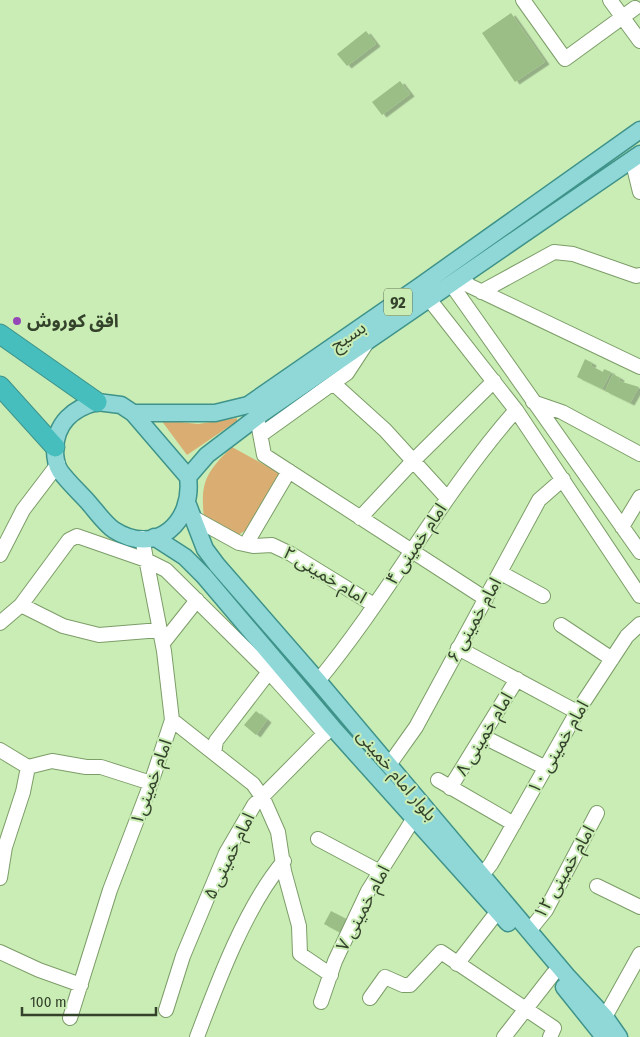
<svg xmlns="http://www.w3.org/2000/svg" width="640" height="1037" viewBox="0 0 640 1037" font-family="'Fira Sans Condensed','Noto Sans Arabic',sans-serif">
<defs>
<filter id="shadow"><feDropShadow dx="4.5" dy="2.5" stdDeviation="0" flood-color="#0004"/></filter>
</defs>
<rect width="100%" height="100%" fill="#caedb5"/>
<!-- green -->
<path fill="#daae73" d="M237,418V421L187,455L161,420L198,424Z
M232,447L281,474L253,526L238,535L204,518C200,482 206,472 232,447Z"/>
<!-- building -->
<path fill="#9bbd86" filter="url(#shadow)" d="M511,13L545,62L515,82L482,33Z
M366,31L376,44L347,66L337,54Z
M400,81L410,94L382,115L372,102Z
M585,359L592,363L591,366L603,372L604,369L611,372L602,389L577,377Z
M613,374L620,378L619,381L639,387L630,403L605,391Z
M256,711L267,720L256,735L244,725Z
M331,911L348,920L341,933L324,924Z"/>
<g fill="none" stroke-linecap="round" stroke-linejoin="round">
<defs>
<path id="minor" d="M523,0L565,59L635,8
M610,0L640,41
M632,159L640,192
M459,278L470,286L640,367
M451,284L640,552
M481,292L554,252L573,254L636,276L640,275
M429,299L516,410L640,596
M333,383L385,430L447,498
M533,402L562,412L640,454
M257,417L264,455L486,599
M262,434L347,373L366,344
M192,517L239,543L253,546L272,545L291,554L374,605
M360,518L413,461L494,381
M622,527L640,497
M246,544L289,471
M0,555L23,510L58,464
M501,573L543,596
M21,605L63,626L99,635L160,630
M0,623L21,605L69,540L77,536L146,560L166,570L269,672L325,734
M561,625L612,659
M163,643L197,600
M458,648L577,712
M318,681C389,595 442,494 516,410
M172,720L253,784L263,798L278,832L284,871L299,926L300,954L331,975
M482,736L546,768
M0,750L28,767L52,761L86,767H101L151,783
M214,753L216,741L275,664
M389,765L416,727L539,500L563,479
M438,780L514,824
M450,788L517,679
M318,839L380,872
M482,875L491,864L577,712L627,636L640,624
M0,878L5,847L23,792L28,767
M597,886L640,907
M529,931L546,910L597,813
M0,952L39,970L81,985
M457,964L498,911
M370,998L385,977L403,985H410L441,952L554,1028L550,1037
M321,1002L335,961L368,891L414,818
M166,1010L183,956L226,853L254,805L331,727
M605,1017L640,954
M70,1018L110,890L151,783L172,720L164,651L142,538
M197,1037C218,981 246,906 284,861
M504,1037L553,974"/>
<path id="major" d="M97,402L121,405L133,413L188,477C194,522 156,557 114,530C105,524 96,511 88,502C79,492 68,482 60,471C56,465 55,456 55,449C56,423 73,408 97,402Z
M133,413H215L248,405L420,286L640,130
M188,477L207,455L257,417L640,154
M188,505L205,549L217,565L318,681L567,976L605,1017L619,1037
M154,537L185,557L204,576L332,727L508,923
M564,987L604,1037"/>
<path id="highway" d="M0,334L97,402
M0,386L55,447"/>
</defs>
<!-- minor casing -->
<use href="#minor" stroke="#7c9d68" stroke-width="16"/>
<!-- major casing -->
<use href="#major" stroke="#3f938a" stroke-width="19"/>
<!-- highway casing -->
<use href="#highway" stroke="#3f938a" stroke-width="21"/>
<!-- minor -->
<use href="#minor" stroke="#fff" stroke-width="14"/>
<!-- major -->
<use href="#major" stroke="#8fd8d7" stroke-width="16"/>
<!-- highway -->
<use href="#highway" stroke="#45bebd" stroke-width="19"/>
</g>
<!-- markers -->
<circle fill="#9547b8" stroke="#caedb5" stroke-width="2" cx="17" cy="321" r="5"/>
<g text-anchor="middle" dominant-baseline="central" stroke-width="4" stroke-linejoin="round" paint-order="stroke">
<!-- shield labels -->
<rect fill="#caedb5" stroke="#617554" stroke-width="1" x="384" y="288.5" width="28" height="27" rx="4"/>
<g font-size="16" font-weight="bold" fill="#34422b">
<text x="398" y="302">92</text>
</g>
<!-- poi labels -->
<g font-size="18" font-weight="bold" fill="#34422b" stroke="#caedb5" text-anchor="start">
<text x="27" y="321">افق کوروش</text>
</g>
<!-- street labels -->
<g font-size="18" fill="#34422b" stroke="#caedb5">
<text transform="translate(348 336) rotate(-34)">بسیج</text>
<text transform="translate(416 544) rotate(-56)">امام خمینی ۴</text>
<text transform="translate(325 575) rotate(31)">امام خمینی ۲</text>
<text transform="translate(474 620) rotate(-61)">امام خمینی ۶</text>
<text transform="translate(484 734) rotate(-59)">امام خمینی ۸</text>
<text transform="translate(558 747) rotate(-60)">امام خمینی ۱۰</text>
<text transform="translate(397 775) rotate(50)">بلوار امام خمینی</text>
<text transform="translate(151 782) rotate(-70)">امام خمینی۱</text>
<text transform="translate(229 856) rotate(-64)">امام خمینی ۵</text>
<text transform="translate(564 872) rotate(-60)">امام خمینی ۱۲</text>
<text transform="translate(363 908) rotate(-62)">امام خمینی ۷</text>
</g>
</g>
<!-- scale -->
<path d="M22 1007v8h134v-8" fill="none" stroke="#34422b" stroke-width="2.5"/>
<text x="30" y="1007" font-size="15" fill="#34422b" stroke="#caedb5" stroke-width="4" paint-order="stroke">100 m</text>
</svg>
